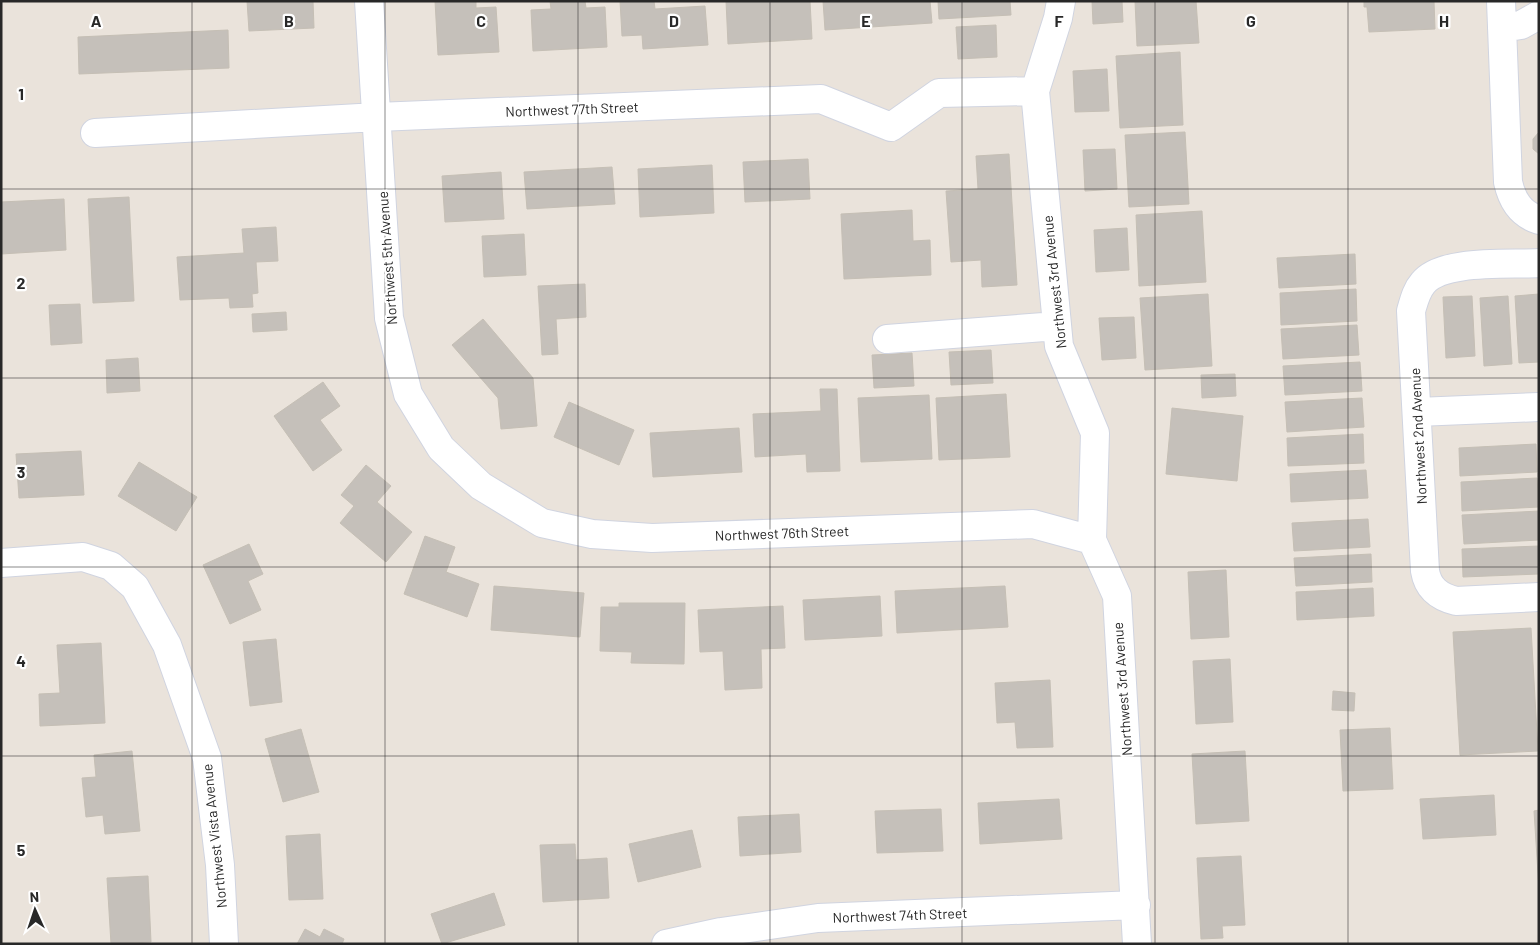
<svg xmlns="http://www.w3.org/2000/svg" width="1540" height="945" viewBox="0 0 1540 945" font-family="Barlow,sans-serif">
<rect width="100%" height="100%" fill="#eae3db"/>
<!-- building -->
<path fill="#c5c0ba" stroke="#c5bfb5" d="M247,1H313L314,28L249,31Z
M435,1H476V8L496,7L499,52L438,55Z
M550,1H585L586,8L605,7L607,47L533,51L531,10L551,9Z
M620,1H654L655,9L705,6L708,45L643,49L642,35L622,36Z
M726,1H810L812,39L728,44Z
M823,1H930L932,23L825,30Z
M938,1H1010L1011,15L939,19Z
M1092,1H1122L1123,22L1093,24Z
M1135,1H1196L1199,43L1137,46Z
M1364,1H1434L1435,29L1369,32L1367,7H1364Z
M996,25L997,57L958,59L956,27Z
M228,30L229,68L79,74L78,37Z
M1180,52L1183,125L1120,128L1116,56Z
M1107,69L1109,111L1075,112L1073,71Z
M1185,132L1189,204L1129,207L1125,135Z
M1539,132V154L1533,149V139Z
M1115,149L1117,189L1085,191L1083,150Z
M1009,154L1017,285L982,287L981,260L951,262L946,191L978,189L976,156Z
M808,159L810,199L745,202L743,162Z
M712,165L714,213L640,217L638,169Z
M612,167L615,204L527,209L524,172Z
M501,172L504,219L445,222L442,176Z
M129,197L134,301L93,303L88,199Z
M64,199L66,250L1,254V202Z
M912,210L913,241L930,240L931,275L844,279L841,214Z
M1202,211L1206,282L1139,286L1136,215Z
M276,227L278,261L256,262L258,293L252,294L253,307L230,308L229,298L180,300L177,257L244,253L242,229Z
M1127,228L1129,270L1096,272L1094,230Z
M524,234L526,275L484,277L482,236Z
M1355,254L1356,284L1279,288L1277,258Z
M585,284L586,317L556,319L558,354L542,355L538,286Z
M1356,289L1357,321L1281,325L1280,293Z
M1208,294L1212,366L1145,370L1140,298Z
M1539,294V362L1519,363L1515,296Z
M1472,296L1475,356L1446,358L1443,297Z
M1508,296L1512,364L1484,366L1480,298Z
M80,304L82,343L51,345L49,305Z
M286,312L287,330L253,332L252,314Z
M1134,317L1136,358L1102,360L1099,318Z
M483,319L533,378L537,426L501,429L498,398L452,345Z
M1357,325L1359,355L1283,359L1281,329Z
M991,350L993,383L951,385L949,352Z
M912,353L914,386L874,388L872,355Z
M138,358L140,391L107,393L106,360Z
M1360,362L1362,391L1285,395L1283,366Z
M1235,374L1236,396L1202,398L1201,375Z
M323,382L340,406L320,420L342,450L313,471L274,416Z
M820,389H837L840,471L807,472L806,454L755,457L753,414L821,411Z
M1006,394L1010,457L939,460L936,398Z
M929,395L932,459L861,462L858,398Z
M1362,398L1364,427L1287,432L1285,402Z
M569,402L634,430L619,465L554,437Z
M1172,408L1243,416L1237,481L1166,474Z
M739,428L742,472L653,477L650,433Z
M1363,434L1364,463L1288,466L1287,438Z
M1536,444L1537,472L1460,476L1459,448Z
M81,451L84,495L19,498L16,454Z
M139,462L197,497L176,531L118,496Z
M366,465L391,486L377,502L412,532L386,562L340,523L354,506L341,495Z
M1366,470L1368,498L1291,502L1290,474Z
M1537,478L1539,507L1462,511L1461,482Z
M1539,511V540L1464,544L1462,515Z
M1368,519L1370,547L1294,551L1292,523Z
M425,536L455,547L446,572L479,584L467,617L404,594Z
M249,544L263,574L248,581L261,610L230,624L203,565Z
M1539,546V574L1463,577L1462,549Z
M1371,554L1372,582L1296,586L1294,558Z
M1226,570L1229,637L1191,639L1188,572Z
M494,586L584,593L580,637L491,630Z
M1005,586L1008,627L897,633L895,591Z
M1373,588L1374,616L1297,620L1296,592Z
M880,596L882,636L805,640L803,600Z
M619,603H685L684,664L631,663L632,652L600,651L601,607H619Z
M783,606L785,648L761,649L762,688L725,690L723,651L700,652L698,610Z
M1531,628L1538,751L1460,755L1453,632Z
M276,639L282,702L250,706L243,642Z
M101,643L105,723L40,726L39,694L60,693L57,645Z
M1230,659L1233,722L1196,724L1193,661Z
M1050,680L1053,747L1017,748L1015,722L997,723L995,683Z
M1333,691L1355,693L1354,711L1332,710Z
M1390,728L1393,789L1343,791L1340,730Z
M301,729L319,792L283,802L265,739Z
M132,751L140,831L105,834L103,815L86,817L82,778L96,777L94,755Z
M1245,751L1249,821L1196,824L1192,754Z
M1494,795L1496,835L1423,839L1420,799Z
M1059,799L1062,839L980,844L978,803Z
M941,809L943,851L877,853L875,811Z
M1539,810V889L1534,811Z
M799,814L801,852L740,856L738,817Z
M692,830L701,867L638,882L629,844Z
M320,834L323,899L289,900L286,836Z
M575,844L576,860L607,858L609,898L543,902L540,845Z
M1241,856L1245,925L1222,926L1223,938L1201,939L1197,858Z
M148,876L151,942L111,944L107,878Z
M494,893L505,925L442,944L431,914Z
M305,929L320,937L324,929L344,939L342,944H297Z"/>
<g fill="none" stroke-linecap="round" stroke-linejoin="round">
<defs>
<path id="minor" d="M369,1L389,318L408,394L441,448L481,486L542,523L592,534L652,538L1033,524L1092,540
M1061,1L1058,18L1035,91L1059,346L1095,433L1092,540L1117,596L1137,944
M1501,1L1508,182C1512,200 1520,214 1539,220
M1502,28L1521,25L1539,15
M95,133L377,117L821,99L891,127L939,93L1035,91
M1539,263C1509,265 1442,259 1423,283C1416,291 1414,301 1411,311L1425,571C1428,589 1440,597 1456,601L1539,597
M887,339L1057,326
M1417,412L1539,407
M1,563L83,557L111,566L135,587L167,645L207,758L220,865L224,944
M666,944L721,932L818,918L1136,905"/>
</defs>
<!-- minor casing -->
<use href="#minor" stroke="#d0d4e0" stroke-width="30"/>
<!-- minor -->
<use href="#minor" stroke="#fff" stroke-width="28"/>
</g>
<!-- grid -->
<path fill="none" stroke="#282828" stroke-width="1" stroke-opacity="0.55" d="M192,1V944M385,1V944M578,1V944M770,1V944M962,1V944M1155,1V944M1348,1V944M1,189H1539M1,378H1539M1,567H1539M1,756H1539"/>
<g text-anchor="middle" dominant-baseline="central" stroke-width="4.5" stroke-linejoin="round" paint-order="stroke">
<!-- street labels -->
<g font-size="14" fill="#282828" stroke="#fff">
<text transform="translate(572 109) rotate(-2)">Northwest 77th Street</text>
<text transform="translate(387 258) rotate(-94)">Northwest 5th Avenue</text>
<text transform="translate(1054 282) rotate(-96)">Northwest 3rd Avenue</text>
<text transform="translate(1418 436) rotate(-93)">Northwest 2nd Avenue</text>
<text transform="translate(782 533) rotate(-2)">Northwest 76th Street</text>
<text transform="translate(1122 689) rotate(-94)">Northwest 3rd Avenue</text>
<text transform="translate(214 836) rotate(-96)">Northwest Vista Avenue</text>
<text transform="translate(900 915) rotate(-2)">Northwest 74th Street</text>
</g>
</g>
<g font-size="16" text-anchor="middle" font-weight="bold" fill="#282828" stroke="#fff" stroke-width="4.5" stroke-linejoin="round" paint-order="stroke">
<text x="96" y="27">A</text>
<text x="289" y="27">B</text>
<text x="481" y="27">C</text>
<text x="674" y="27">D</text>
<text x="866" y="27">E</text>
<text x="1059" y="27">F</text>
<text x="1251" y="27">G</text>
<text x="1444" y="27">H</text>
<text x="21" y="100">1</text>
<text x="21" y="289">2</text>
<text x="21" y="478">3</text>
<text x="21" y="667">4</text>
<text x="21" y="856">5</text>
</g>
<!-- border -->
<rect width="1540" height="945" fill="none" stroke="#282828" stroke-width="5"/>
<!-- north arrow -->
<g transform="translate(35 910) rotate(357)" stroke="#ffffff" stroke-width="4" paint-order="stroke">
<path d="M0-4L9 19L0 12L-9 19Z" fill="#282828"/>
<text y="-8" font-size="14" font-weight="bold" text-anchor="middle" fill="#282828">N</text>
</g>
</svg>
